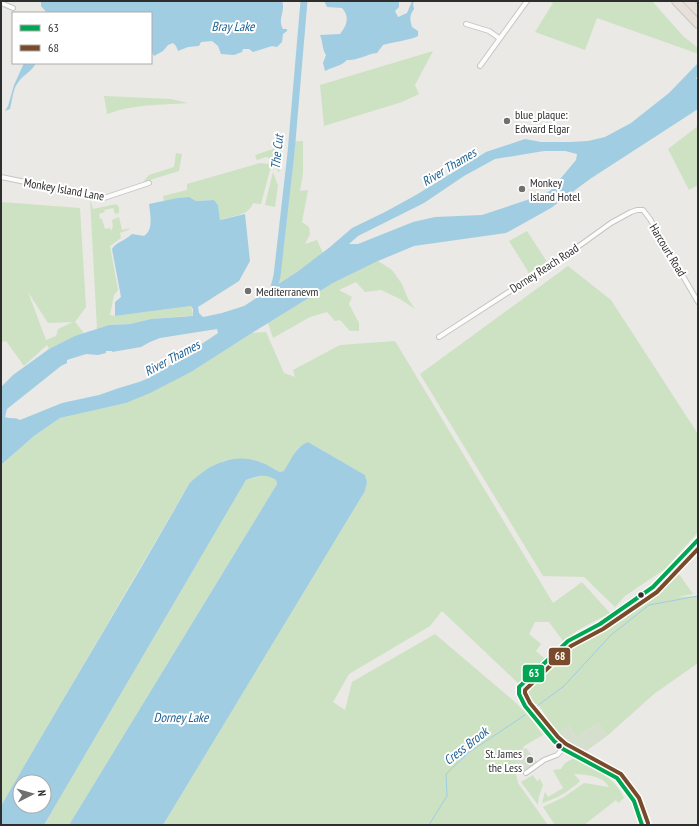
<svg xmlns="http://www.w3.org/2000/svg" width="699" height="826" viewBox="0 0 699 826" font-family="'PT Sans Narrow',sans-serif">
<rect width="100%" height="100%" fill="#eae9e5"/>
<!-- green -->
<path fill="#cce2c2" fill-rule="evenodd" d="M549,1H652L683,36L698,48V52L696,53L597,18L585,50L535,32L553,3Z
M433,51L415,85L419,94L402,102L324,126L320,85Z
M104,96L171,99L188,103C161,105 133,104 107,114Z
M698,126V185L689,190L668,149Z
M295,141H303V173L300,191L308,190L302,222L309,227L310,234L305,244L317,240L323,253L297,272L278,284H276L274,282L282,259L295,148Z
M282,146L279,173L272,159L266,157L257,160L255,155Z
M176,153L182,154L179,171L143,182L149,175L174,167Z
M260,163L269,164L271,166L261,204L253,203C248,217 232,215 220,220L218,205L214,200L196,201L189,197L177,198L164,201L163,196L187,190V184Z
M273,172L278,186L275,207L265,205Z
M90,198L93,209L116,204L119,207V213L115,214L113,208L104,210L105,212L99,214L100,219H102L105,229L110,228L111,230H112V228L113,227L112,220L119,217L122,230L130,228L128,230L120,233L121,238L110,246L118,290L114,295L110,315L115,316L191,306L193,314L192,317L188,316L151,319L130,324L109,325L97,329Z
M1,202L80,208L86,307L75,322L84,333L49,349L47,345L24,366L6,341L1,342ZM28,292L48,323L73,322L58,329L56,336L46,340Z
M527,231L547,262L529,273L509,241Z
M378,261L392,270L402,284L408,299L415,309L400,299L381,290L365,292L356,282L339,290L352,297L349,304L359,323V331H350L340,320L335,321L327,312L310,317L273,338L268,323L333,283Z
M568,266L611,300L698,434V532L665,569L625,596L615,607L584,577L543,576L420,374Z
M266,332L284,373L295,377L293,370L340,345L395,341L553,603L582,582L610,613L578,630L563,641L549,622H535L529,634L541,644L536,651L545,659L519,684L442,611L430,626L349,674L333,702L345,710L352,682L435,634L515,702L527,714L543,735L524,746L515,768L518,783L548,825H163L365,491L367,482L365,475L308,442L298,448L285,471L280,472L260,462L240,459H232L223,461L189,484L1,806V466L2,464L34,436L60,418L126,403L191,372L252,333Z
M264,475L270,476L276,480L277,484L69,825H44L246,480Z
M676,570L693,594L677,597L698,596V663L654,694L607,736L598,723L576,737L569,726L557,733L538,704H533L523,692V689L533,677L573,641L649,593Z
M574,758C593,768 615,777 624,798L618,803L616,800L584,825H555L543,807L564,797L584,783L609,787C602,775 587,775 574,774L580,781C570,791 556,799 542,803L545,792L548,797L563,788L553,770L561,769L565,763Z
M533,775L537,781L540,779L543,785L539,796L538,805L521,782Z"/>
<!-- cemetery -->
<path fill="#d6dece" d="M598,723L607,736L582,754L563,742L557,733L569,726L576,737Z
M526,748L537,762L526,771L522,770L513,756Z"/>
<!-- pitch -->
<path fill="#d4e6c1" d="M500,753L506,760L491,773L485,766Z"/>
<!-- water -->
<path fill="#a1cde3" fill-rule="evenodd" d="M41,1H282C286,11 277,19 283,29H287V31L283,34L282,42L277,47L272,46L253,52L249,49H243L242,52L234,55L221,54L218,46L212,41L201,42L199,46L188,47L178,51L176,46L173,43L168,45L163,51L154,56L151,51V13H47L41,6Z
M324,1H399V7L395,11L398,17L407,13L412,1H414L413,4L414,9C409,16 410,20 412,27L418,31V36C411,40 392,42 383,45L377,53C366,54 358,61 347,60C340,67 334,66 325,71L323,63L326,55C322,49 323,42 320,35L340,34C347,25 350,17 342,8L327,7Z
M24,63H36C32,72 22,75 17,84C13,89 12,102 10,109L5,111L8,106L14,85Z
M698,63V74L696,79H698V109L590,179L551,208L506,233L414,246L378,261L333,283L252,333L191,372L150,393L126,403L60,418L34,436L2,464L1,466V387L13,375L49,349L75,336L109,325L130,324L151,319L193,316V309L191,306L115,316V302L121,297L112,249C116,242 125,241 132,234L144,236C154,229 150,215 149,204L177,198L189,197L196,201L214,200L218,205L220,220L245,214L250,261L239,281L198,307L199,313L203,317L222,313L244,306L297,272L330,247L352,228L385,212L416,195L486,152L525,139L541,142H570L588,141L605,137L631,123L669,93ZM544,151H565L577,154L576,160L551,190L545,194L482,215L435,217L413,222L358,244H349L358,236L424,203L464,176L495,159ZM217,329L218,333L160,372L155,374L149,378L139,382L119,388L99,395L62,403L20,420C15,417 10,419 5,417L7,409L61,366L67,363V360L86,354L98,355L106,353V351H112V352L141,347L150,342L160,338Z
M308,442L365,475L367,482L365,491L163,825H69L277,484L276,480C265,473 258,476 246,480L44,825H1V806C63,698 128,592 189,484C208,465 233,452 260,462C267,464 273,469 280,472L284,471C291,460 296,446 308,442ZM20,782H44V806H20Z"/>
<g fill="none" stroke-linecap="round" stroke-linejoin="round">
<!-- stream -->
<path stroke="#a1cde3" stroke-width="1" d="M537,706L564,686L611,635L649,605L698,596
M429,825L447,796L446,774L468,753L525,715"/>
<!-- river -->
<path stroke="#a1cde3" stroke-width="7" d="M272,295L277,276L291,153L304,1"/>
<defs>
<path id="minor" d="M1,3L13,8
M466,24L489,31L499,38
M480,66L527,1
M1,177L104,198L149,183
M439,337L572,251L611,223L631,212L637,210H643L650,219L698,302
M526,773L544,760L557,755L563,749
M642,825L634,801L617,778L563,749L554,741L525,706L519,694V687L551,656L568,641L600,624L653,587L698,540"/>
<path id="motorway" d="M676,1L698,24
M688,1L698,11"/>
</defs>
<!-- minor casing -->
<use href="#minor" stroke="#c5c5c5" stroke-width="6"/>
<!-- motorway casing -->
<use href="#motorway" stroke="#c6c5c4" stroke-width="10"/>
<!-- minor -->
<use href="#minor" stroke="#fcfcfb" stroke-width="4"/>
<!-- motorway -->
<use href="#motorway" stroke="#e7e0d8" stroke-width="8"/>
<defs>
<path id="bus-1" d="M642,825L634,801L617,778L563,749L554,741L525,706L519,694V687L568,641L600,624L653,587L698,540"/>
<path id="bus-2" d="M648,823L639,798L621,774L566,744L558,737L530,703L525,693V690L571,646L603,629L657,592L698,549"/>
</defs>
<!-- bus-1 casing -->
<use href="#bus-1" stroke="#fff" stroke-width="7"/>
<!-- bus-2 casing -->
<use href="#bus-2" stroke="#fff" stroke-width="7"/>
<!-- bus-1 -->
<use href="#bus-1" stroke="#00a651" stroke-width="4"/>
<!-- bus-2 -->
<use href="#bus-2" stroke="#7a4b2a" stroke-width="4"/>
</g>
<!-- markers -->
<g fill="#706f6e" stroke="#fff" stroke-width="1.5">
<circle cx="507" cy="121" r="4"/>
<circle cx="522" cy="189" r="4"/>
<circle cx="248" cy="291" r="4"/>
<circle cx="530" cy="760" r="4"/>
</g>
<g fill="#2e2e2e" stroke="#fff" stroke-width="1.5">
<circle cx="641" cy="595" r="3.5"/>
<circle cx="559" cy="746" r="3.5"/>
</g>
<g text-anchor="middle" dominant-baseline="central" stroke-width="4" stroke-linejoin="round" paint-order="stroke">
<!-- poi labels -->
<g font-size="12" fill="#2e2e2e" stroke="#fff" text-anchor="start">
<text x="515" y="114">blue_plaque:<tspan x="515" dy="14">Edward Elgar</tspan></text>
<text x="530" y="182">Monkey<tspan x="530" dy="14">Island Hotel</tspan></text>
<text x="256" y="291">Mediterranevm</text>
<text x="522" y="753" text-anchor="end">St. James<tspan x="522" dy="14">the Less</tspan></text>
</g>
<!-- street labels -->
<g font-size="12" fill="#2e2e2e" stroke="#fff">
<text transform="translate(64 189) rotate(10)">Monkey Island Lane</text>
<text transform="translate(668 250) rotate(59)">Harcourt Road</text>
<text transform="translate(544 268) rotate(-33)">Dorney Reach Road</text>
</g>
<!-- water labels -->
<g font-size="13" font-style="italic" fill="#1d6092" stroke="#fff">
<text x="233" y="26">Bray Lake</text>
<text transform="translate(277 152) rotate(-84)">The Cut</text>
<text transform="translate(449 167) rotate(-31)">River Thames</text>
<text transform="translate(172 358) rotate(-28)">River Thames</text>
<text x="181" y="717">Dorney Lake</text>
<text transform="translate(466 746) rotate(-38)">Cress Brook</text>
</g>
</g>
<g stroke="#fff" stroke-width="1.5">
<rect x="548" y="647" width="23" height="19" rx="4" fill="#7a4b2a"/>
<rect x="522" y="664" width="23" height="19" rx="4" fill="#00a651"/>
</g>
<g font-size="11" text-anchor="middle" font-weight="bold" fill="#fff">
<text x="560" y="660">68</text>
<text x="534" y="677">63</text>
</g>
<!-- border -->
<rect width="699" height="826" fill="none" stroke="#2e2e2e" stroke-width="4"/>
<!-- legend -->
<rect x="12" y="12" width="140" height="52" fill="#ffffff" stroke="#ababab"/>
<rect x="20" y="25" width="20" height="6" fill="#00a651" stroke="#ababab"/>
<text x="48" y="32" font-size="12" fill="#2e2e2e">63</text>
<rect x="20" y="45" width="20" height="6" fill="#7a4b2a" stroke="#ababab"/>
<text x="48" y="52" font-size="12" fill="#2e2e2e">68</text>
<!-- north arrow -->
<g transform="translate(32 794) rotate(84)"><circle r="19" fill="#ffffff" stroke="#ababab"/>
<path d="M0-3L7 15L0 10L-7 15Z" fill="#706f6e"/>
<text y="-6" font-size="11" font-weight="bold" text-anchor="middle" fill="#2e2e2e">N</text>
</g>
</svg>
